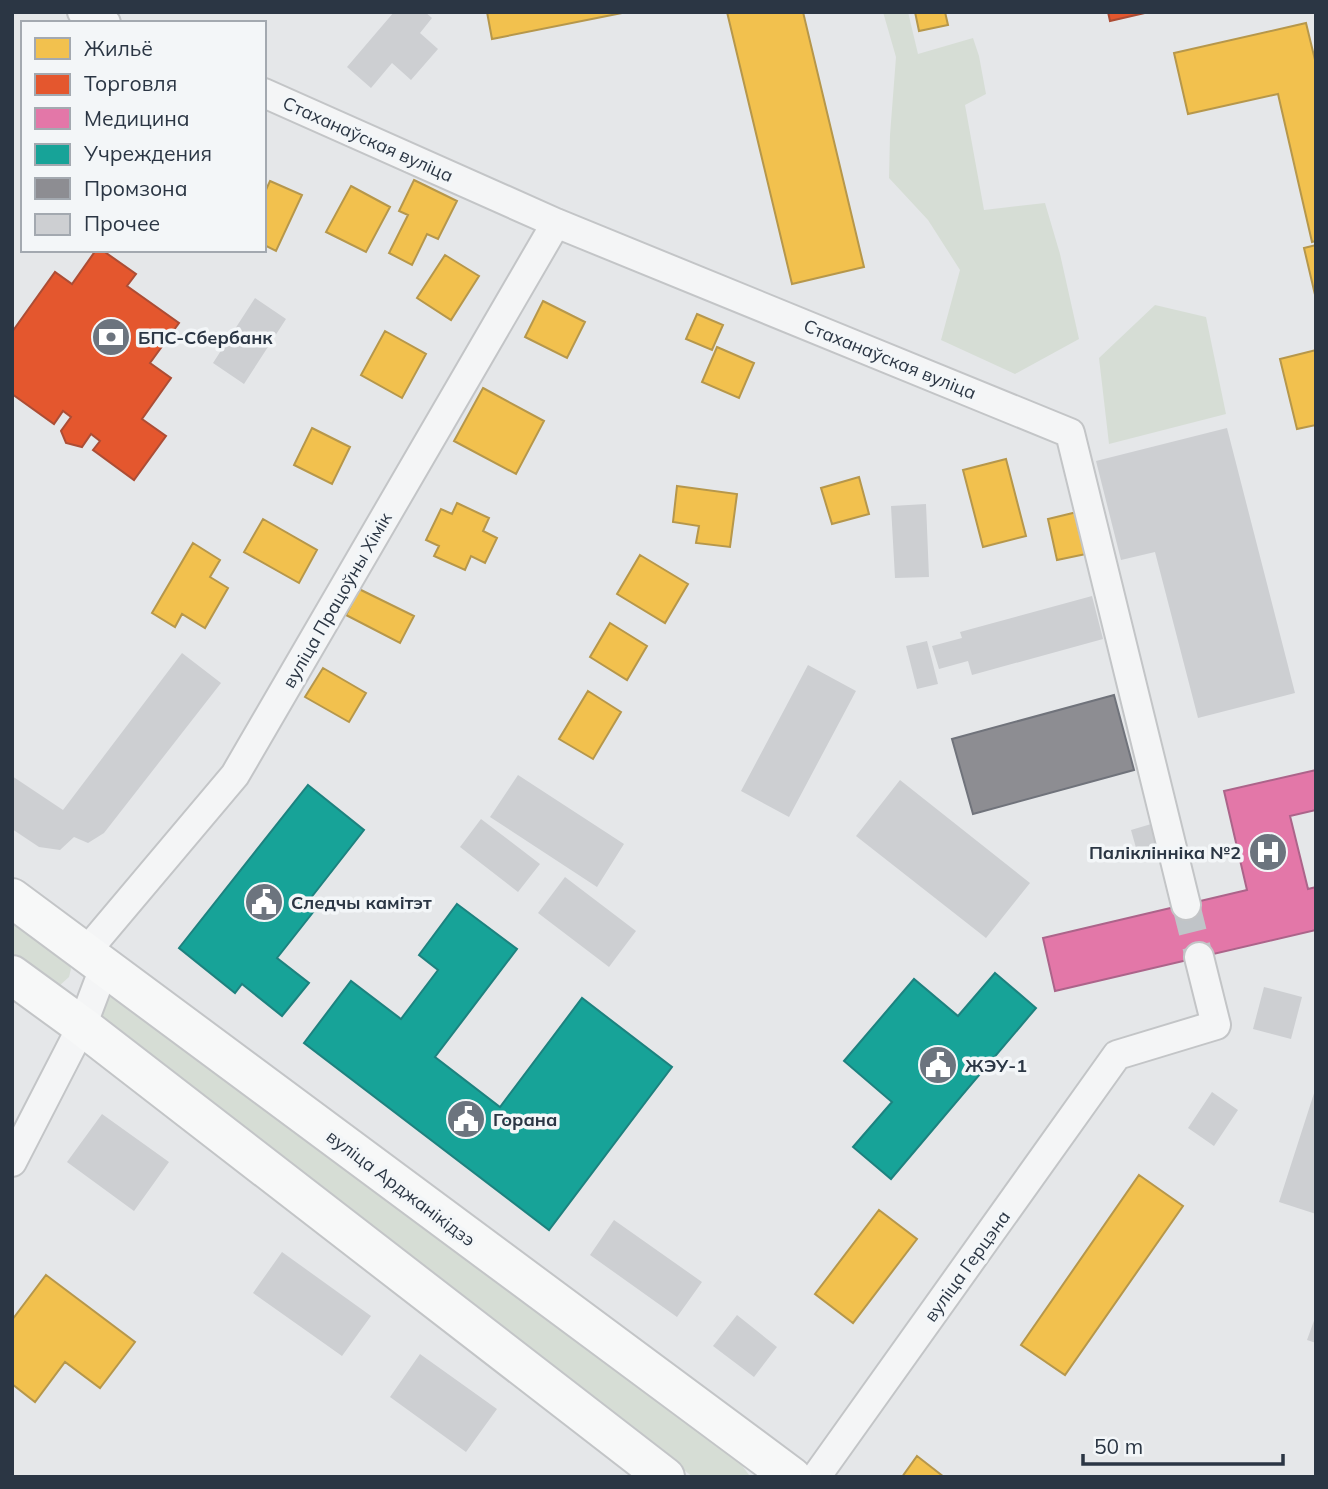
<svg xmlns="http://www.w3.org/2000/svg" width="1328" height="1489" viewBox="0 0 1328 1489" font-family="Mulish,sans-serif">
<rect width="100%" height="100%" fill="#e5e7e9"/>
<!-- green -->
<path fill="#d6ddd5" d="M883,12H908L918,54L973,38L979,56L986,94L965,105L984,210L1045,203L1060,254L1079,339L1015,374L941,340L960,270L928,220L889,178L890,135L896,57Z
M1155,305L1206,317L1226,414L1109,444L1099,358Z
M12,914L67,956L71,969L69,977L59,986L12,962Z
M119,991L741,1464L749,1475L748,1477H693L102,1022L96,1012L108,992Z"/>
<!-- homes -->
<path fill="#f2c14e" stroke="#b6974b" stroke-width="2" d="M487,12H627L492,39Z
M727,12H803L864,267L792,284Z
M915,12H945L948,25L919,31Z
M1306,23L1316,64V241L1312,242L1278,94L1188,114L1174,53Z
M414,180L457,201L438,239L427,234L412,265L389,253L408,215L399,211Z
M270,181L302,195L276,251L264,245V194Z
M351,186L390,207L366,252L326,232Z
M1316,245V299L1304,248Z
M445,255L479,276L451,320L417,298Z
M543,301L585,322L567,358L525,337Z
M697,314L723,325L712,350L686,339Z
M385,331L426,354L402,398L361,375Z
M717,347L754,363L739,398L702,382Z
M1316,350V425L1297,429L1280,359Z
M483,388L544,421L516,474L454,441Z
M312,428L350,447L332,484L294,465Z
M1006,459L1026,536L983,547L963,470Z
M859,477L869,514L832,524L821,488Z
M677,486L737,494L730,547L696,543L699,526L673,522Z
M457,503L489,518L483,531L497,538L485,563L471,556L465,570L434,556L439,546L426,540L441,509L452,514Z
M1077,512L1086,554L1057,560L1048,519Z
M263,519L317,550L299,583L244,552Z
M193,543L220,560L210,577L228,588L205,628L182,614L175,627L152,613Z
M640,555L688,584L665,623L617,594Z
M359,589L414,616L400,643L346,615Z
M610,623L647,646L627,680L590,657Z
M323,668L366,693L349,722L305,697Z
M588,691L621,712L593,759L559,739Z
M1139,1175L1183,1206L1065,1375L1021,1345Z
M879,1210L917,1239L853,1323L815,1294Z
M46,1275L135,1342L100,1388L65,1362L35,1402L12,1384V1320Z
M917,1456L944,1477H902Z"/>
<!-- shops -->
<path fill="#e4572e" stroke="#ac4d35" stroke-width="2" d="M1108,12H1149L1110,21Z
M96,250H102L136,274L127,286L179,323L150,363L171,378L142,419L166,436L134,480L93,450L100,441L91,434L82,447L66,443L61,431L71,417L63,411L54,424L12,394V332L55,272L72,284Z"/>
<!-- health -->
<path fill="#e377a8" stroke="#ac648a" stroke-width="2" d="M1316,770V810L1290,816L1308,889L1316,887V930L1055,991L1043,938L1247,890L1224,791Z"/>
<!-- public -->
<path fill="#17a398" stroke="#1d827f" stroke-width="2" d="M308,785L364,830L310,899L318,906L277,958L309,983L282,1016L242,984L235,993L179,948Z
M457,904L517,949L435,1057L500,1107L582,998L672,1067L549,1230L304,1043L351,981L401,1019L438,970L419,955Z
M995,973L1036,1008L891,1179L853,1147L892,1102L844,1061L914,979L958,1016Z"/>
<!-- industry -->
<path fill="#8d8d92" stroke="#70737b" stroke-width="2" d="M1114,695L1134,770L973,814L952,739Z"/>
<!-- building -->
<path fill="#cdcfd2" d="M394,12H425L432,18L420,33L438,49L411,80L392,63L371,88L347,67Z
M255,298L286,319L244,384L213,363Z
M1227,428L1295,693L1198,718L1155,552L1121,560L1096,461Z
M926,504L929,577L895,578L891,506Z
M1092,596L1103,639L972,675L968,661L939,669L932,646L962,638L960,632Z
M927,641L938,684L917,689L906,646Z
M182,653L221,683L104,833L88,843L74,837L60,850L39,847L12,829V776L63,810Z
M808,665L856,691L789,817L741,791Z
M518,775L624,844L597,887L490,817Z
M900,780L1030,883L986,938L856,836Z
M481,819L540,864L518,892L460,847Z
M1158,822L1167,854L1140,862L1131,830Z
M565,877L636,931L609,967L538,913Z
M1264,987L1302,997L1291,1039L1253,1029Z
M1316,1087V1214L1279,1202Z
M1212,1092L1238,1110L1214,1146L1188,1128Z
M102,1114L169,1162L134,1211L67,1162Z
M614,1220L702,1282L677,1317L590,1255Z
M282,1252L371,1316L342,1356L253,1293Z
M737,1315L777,1347L754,1377L713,1346Z
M1316,1315V1343L1307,1340Z
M420,1354L497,1409L466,1452L390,1397Z"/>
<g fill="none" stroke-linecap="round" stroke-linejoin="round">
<!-- street-tunnel -->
<path stroke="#c0c4c8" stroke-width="28" stroke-dasharray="28 14" stroke-linecap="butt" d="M1186,905L1199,957"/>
<defs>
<path id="street" d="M82,12L106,23
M264,93L556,223L1070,433L1186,905
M85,953L235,775L556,223
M12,1162L82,1026L104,968
M816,1477L1117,1055L1216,1025L1199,957"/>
<path id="secondary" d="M12,898L792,1477
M12,975L82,1026L665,1477"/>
</defs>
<!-- street casing -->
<use href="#street" stroke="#c3c5c7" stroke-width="32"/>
<!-- secondary casing -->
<use href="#secondary" stroke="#c3c5c7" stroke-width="42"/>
<!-- street -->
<use href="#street" stroke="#f4f5f6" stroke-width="28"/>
<!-- secondary -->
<use href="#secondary" stroke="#f7f8f8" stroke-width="38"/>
</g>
<!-- icons -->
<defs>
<symbol id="bank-disc" viewBox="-11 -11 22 22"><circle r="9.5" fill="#6c747e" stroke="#f3f6f8"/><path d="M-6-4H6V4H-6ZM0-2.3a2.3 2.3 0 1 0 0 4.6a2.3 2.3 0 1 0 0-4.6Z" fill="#fff"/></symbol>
<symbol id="hospital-disc" viewBox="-11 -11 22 22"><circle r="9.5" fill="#6c747e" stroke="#f3f6f8"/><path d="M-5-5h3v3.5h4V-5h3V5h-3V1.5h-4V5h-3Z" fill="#fff"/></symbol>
<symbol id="civic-disc" viewBox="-11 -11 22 22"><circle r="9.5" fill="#6c747e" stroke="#f3f6f8"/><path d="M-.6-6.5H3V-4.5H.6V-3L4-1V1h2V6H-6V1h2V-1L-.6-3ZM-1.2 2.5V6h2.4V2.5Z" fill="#fff"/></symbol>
</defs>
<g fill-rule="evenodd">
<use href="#bank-disc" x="89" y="315" width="44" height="44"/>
<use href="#hospital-disc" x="1246" y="830" width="44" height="44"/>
<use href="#civic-disc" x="242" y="880" width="44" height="44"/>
<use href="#civic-disc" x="916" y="1043" width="44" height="44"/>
<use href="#civic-disc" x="444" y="1097" width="44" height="44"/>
</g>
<g text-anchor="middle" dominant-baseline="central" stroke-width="7" stroke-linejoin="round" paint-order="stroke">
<!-- street labels -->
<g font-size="18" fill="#2b3644" stroke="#f3f6f8">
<text transform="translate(368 139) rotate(24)">Стаханаўская вуліца</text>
<text transform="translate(890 359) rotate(22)">Стаханаўская вуліца</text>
<text transform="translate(337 600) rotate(-60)">вуліца Працоўны Хімік</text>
<text transform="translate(401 1188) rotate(37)">вуліца Арджанікідзэ</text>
<text transform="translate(967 1266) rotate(-54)">вуліца Герцэна</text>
</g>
<!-- poi labels -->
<g font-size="18" font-weight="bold" fill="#2b3644" stroke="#f3f6f8" text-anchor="start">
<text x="138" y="337">БПС-Сбербанк</text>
<text x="1241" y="852" text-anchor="end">Паліклінніка №2</text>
<text x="291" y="902">Следчы камітэт</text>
<text x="965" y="1065">ЖЭУ-1</text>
<text x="493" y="1119">Горана</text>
</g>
</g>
<!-- border -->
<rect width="1328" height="1489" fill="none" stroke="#2b3644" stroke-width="28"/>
<!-- legend -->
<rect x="21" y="21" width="245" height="231" fill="#f3f6f8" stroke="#a3a9b0" stroke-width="2"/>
<rect x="35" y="38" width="35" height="21" fill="#f2c14e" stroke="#a3a9b0" stroke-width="2"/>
<text x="84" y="56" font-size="21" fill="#2b3644">Жильё</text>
<rect x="35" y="74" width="35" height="21" fill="#e4572e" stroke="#a3a9b0" stroke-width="2"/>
<text x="84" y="91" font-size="21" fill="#2b3644">Торговля</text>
<rect x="35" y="108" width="35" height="21" fill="#e377a8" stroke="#a3a9b0" stroke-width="2"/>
<text x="84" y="126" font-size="21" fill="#2b3644">Медицина</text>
<rect x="35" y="144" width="35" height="21" fill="#17a398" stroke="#a3a9b0" stroke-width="2"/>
<text x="84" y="161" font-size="21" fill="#2b3644">Учреждения</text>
<rect x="35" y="178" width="35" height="21" fill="#8d8d92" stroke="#a3a9b0" stroke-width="2"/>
<text x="84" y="196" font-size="21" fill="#2b3644">Промзона</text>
<rect x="35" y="214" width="35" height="21" fill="#cdcfd2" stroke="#a3a9b0" stroke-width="2"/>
<text x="84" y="231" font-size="21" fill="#2b3644">Прочее</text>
<!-- scale -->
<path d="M1083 1454v10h200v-10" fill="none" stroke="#2b3644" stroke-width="3.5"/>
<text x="1094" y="1454" font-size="21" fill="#2b3644" stroke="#f3f6f8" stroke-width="5" paint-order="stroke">50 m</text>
</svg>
